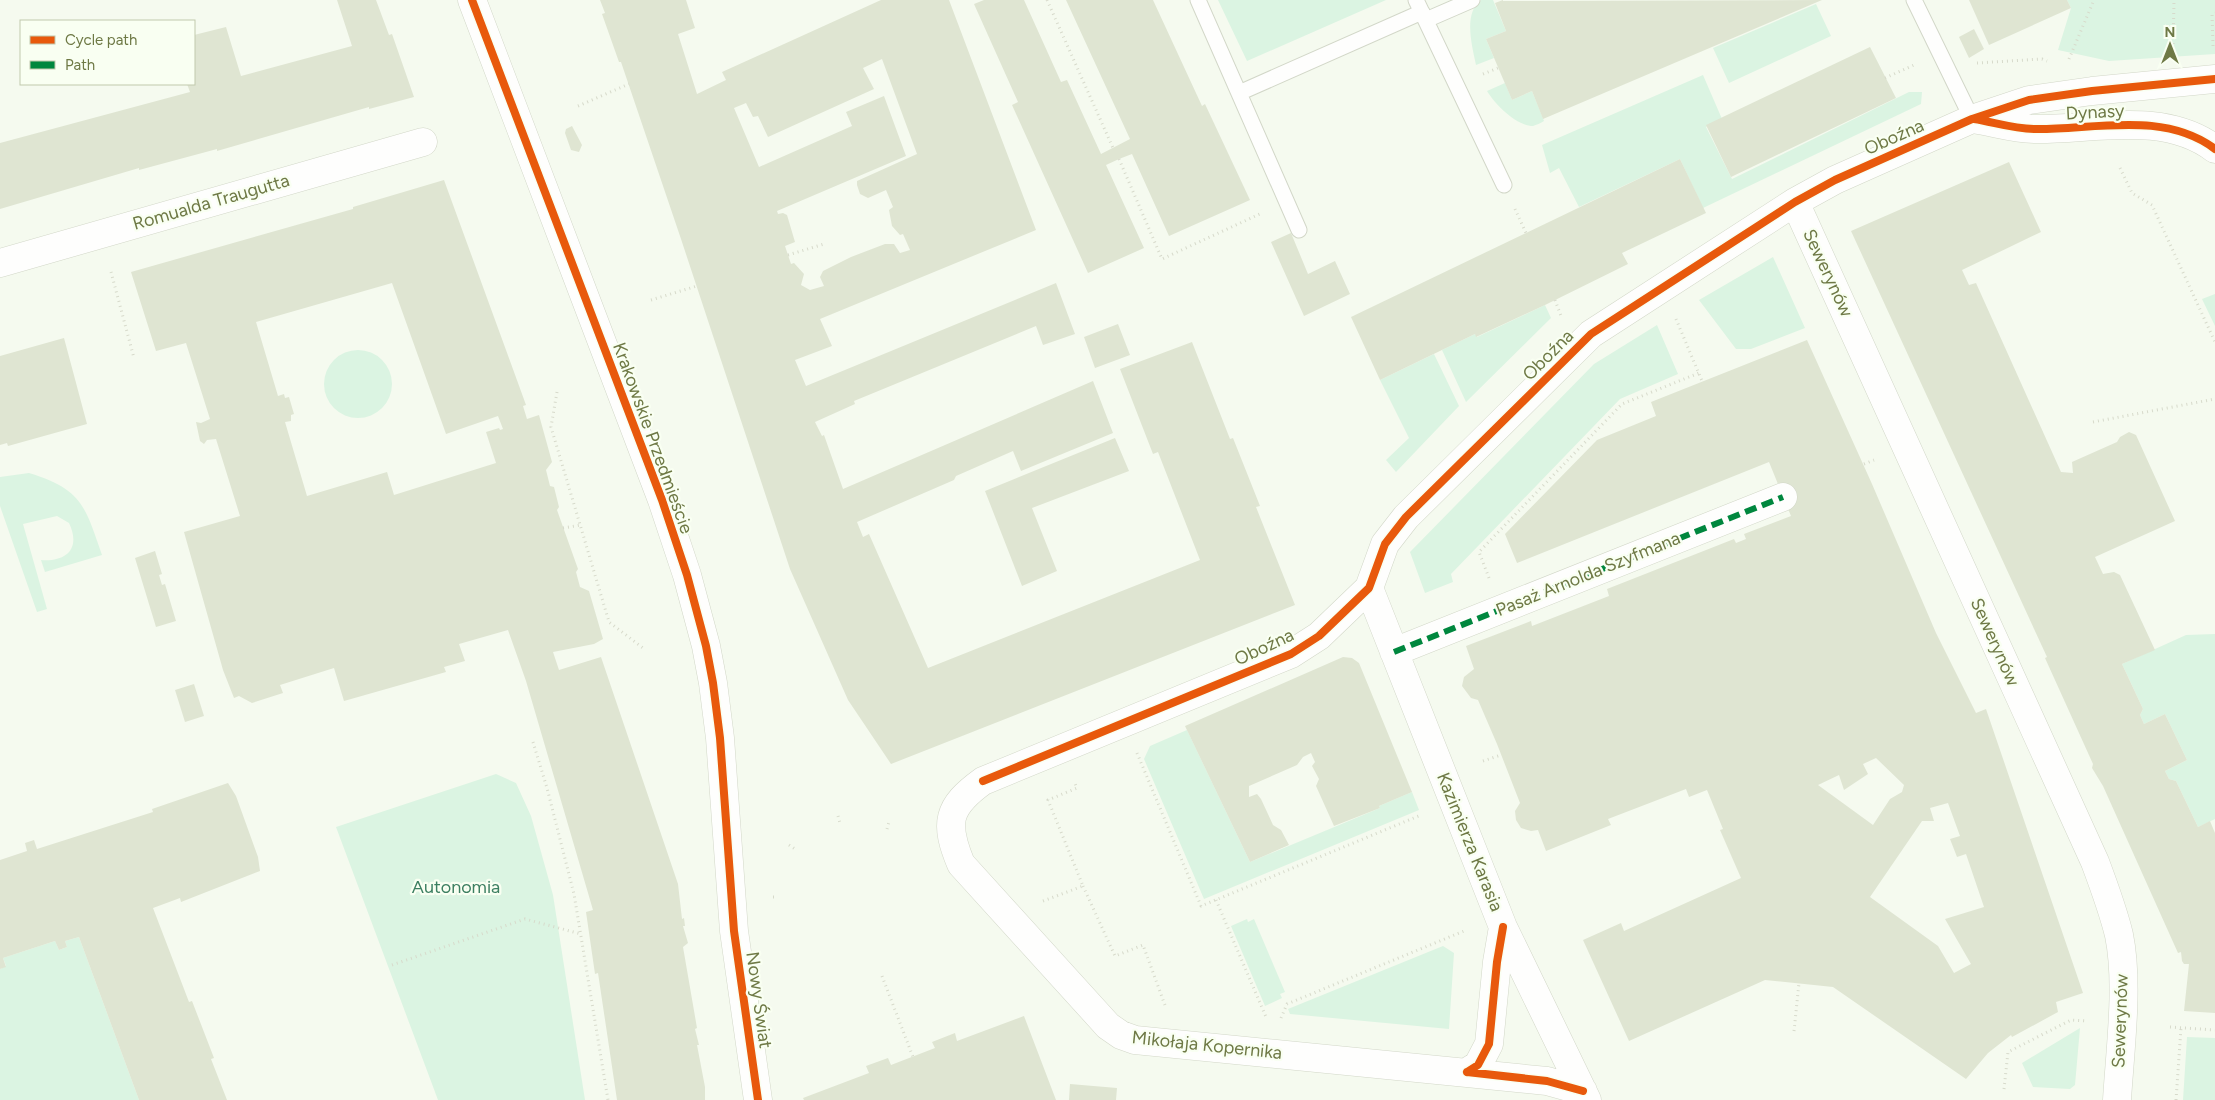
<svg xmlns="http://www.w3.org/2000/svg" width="2215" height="1100" viewBox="0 0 2215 1100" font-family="Figtree,sans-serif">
<rect width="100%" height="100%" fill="#f5faef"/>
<!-- green -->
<path fill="#dbf4e2" d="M1218,0H1386L1247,61Z
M1481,0H1493L1506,31L1486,39L1494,58L1476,65C1472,46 1463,13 1481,0Z
M2067,0H2215V54L2109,61L2058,50L2071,8Z
M1816,4L1831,36L1729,83L1713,48Z
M1703,75L1722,119L1706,127L1732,179L1909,92H1922L1921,104L1703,208L1680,159L1579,207L1559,168L1550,173L1542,145Z
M1505,83L1512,100L1532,91L1544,121C1541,123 1536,125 1533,126C1516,126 1495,104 1487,91Z
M1773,257L1805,328L1751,349H1736L1699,300Z
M2215,294V326L2202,299Z
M1545,305L1551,318L1466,402L1442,350L1475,334L1477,337Z
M1657,325L1678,374L1620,399L1451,574L1453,582L1425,593L1410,552L1594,364Z
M324 384a34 34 0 1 1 68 0a34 34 0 1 1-68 0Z
M1434,354L1459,406L1396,472L1386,460L1409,438L1380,380Z
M29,473C82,489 85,506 102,555L45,572L41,560C67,562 81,548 69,523L57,516L23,524L47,609L37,612L0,506V477Z
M2215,634V819L2198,827L2176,781L2169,779L2165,771L2187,760L2165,714L2144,724L2140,715L2143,709L2122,664L2186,635Z
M1187,730L1250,862L1380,808L1379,806L1412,792L1419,810L1204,899L1144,759L1150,746Z
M496,774L516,783L531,816L553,895L585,1100H438L336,827Z
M1247,919L1248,922L1254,919L1285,992L1280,994L1282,998L1265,1006L1231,926Z
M79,937L139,1100H0V969L6,966L3,958L55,941L59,950L67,947L65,941Z
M1443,946L1454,953L1449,1029L1290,1014L1288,1009Z
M2080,1028L2075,1085L2070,1089L2033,1087L2022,1063Z
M2187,1037L2215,1038V1100H2183Z"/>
<!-- building -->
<path fill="#dfe5d2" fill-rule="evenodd" d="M337,0H376L389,35L392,34L414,97L369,109V107L217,151V149L139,170V168L0,209V143L190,92L187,84H194V35L226,27L241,76L352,46Z
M600,0H686L695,28L678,34L697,94L726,80L722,72L881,0H949L1036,230L820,319L832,346L795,360L806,386L1056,283L1075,334L1043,345L1036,326L854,401L855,404L815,422L822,436L824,435L843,489L1093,381L1113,433L1021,471L1013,451L956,476L954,480L857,522L863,537L869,534L928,668L1200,560L1158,452L1153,454L1120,369L1192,342L1230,439L1233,438L1260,506L1256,507L1295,605L891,764L848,700L790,569L681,239L621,62H619L602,14L605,13ZM882,59L917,154L857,181V185L860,194L868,198L886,190L893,207L889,210L892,226L900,235L903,234L910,250L900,253L894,244H885L851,257L823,271L820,277L824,286L810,290L801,285L804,274L794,263L791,264L785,246L795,242L787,215L783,213L778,214L777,211L906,156L884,96L846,112L852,126L759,167L734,108L746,103L753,117L758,116L768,137L874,89L863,68Z
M984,0H1024L1061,82L1067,80L1101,154L1130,139L1066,0H1153L1202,106L1205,104L1250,200L1169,236L1132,154L1119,159L1106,165L1144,248L1088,273L1012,105L1018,102L974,4Z
M1503,0V1L1822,0L1543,119L1532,91L1512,100L1486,39L1506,31L1495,3Z
M1969,0H2067L2071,8L1989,45Z
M1974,29L1984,49L1969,58L1959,37Z
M1870,47L1896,98L1731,177L1706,125Z
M572,126L582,145L579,152L571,150L565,133L566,129Z
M1680,159L1706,213L1622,253L1628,264L1545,305L1476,337L1475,334L1380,380L1351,317Z
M2009,162L2041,232L1962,270L1969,285L1976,283L2061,472L2073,473L2072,462L2117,442L2120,437L2129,432L2136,435L2175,521L2095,557L2103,574L2114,572L2120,575L2155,650L2122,664L2143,709L2140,715L2144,724L2165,714L2187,760L2165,771L2169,779L2176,781L2198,827L2210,821L2215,833V1013L2184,1011L2189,964H2184L2182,961L2181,952L2178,953L2103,786L2092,768L2093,764L2045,658L2047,657L1851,231Z
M444,180L526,405L523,406L527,419L539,415L552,462L546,470L550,486L554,487L559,507L557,510L578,569L576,572L580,587L589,591L603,639L594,644L553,652L559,670L601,657L678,884L682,919L684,918L685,926H683L688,943L683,947L697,1028L695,1029L699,1045H697L705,1087V1100H617L598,973L595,974L586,912L593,910L526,681L508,630L459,644L465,661L444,667L446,672L344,701L334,668L280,685L283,693L252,703L239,696L234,698L223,670L184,532L240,516L216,439L207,440L204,444L200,441L196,422L201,423L210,419L186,343L156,351L131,272L353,209V207ZM392,283L446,434L498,416L503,429L500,430L499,428L486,432L496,463L394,495L387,472L307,496L285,422L291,421V415L294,414L289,397L285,398L284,394L278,396L256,322Z
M1291,233L1308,274L1335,261L1350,294L1304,316L1271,242Z
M1118,324L1130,355L1095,368L1084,337Z
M64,338L87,424L8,446L7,443L0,445V356Z
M1807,340L1872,484L1936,633L1976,713L1986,709L2083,993L2056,1002L2058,1012L2012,1037L2011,1035L1988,1053L1966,1079L1833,987L1765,980L1629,1041L1583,940L1621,923L1624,931L1741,878L1720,830L1723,829L1707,790L1689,797L1686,789L1608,819L1611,825L1546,851L1538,830L1531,831L1521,828L1516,820L1515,811L1520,803L1497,744L1478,700L1471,698L1462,686L1464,677L1474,669L1466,646L1531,621L1532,626L1609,596L1607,589L1734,539L1736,543L1746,539L1744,534L1791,516L1769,462L1517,563L1505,534L1597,440L1656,416L1651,402ZM1876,758L1904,785L1902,792L1890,799L1873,825L1818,785L1839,775L1844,790L1868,774L1863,764ZM1948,803L1960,836L1950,839L1957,857L1966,854L1984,907L1945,919L1971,964L1954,973L1938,946L1870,897L1922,821H1934L1930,808Z
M1115,438L1129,471L1032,508L1057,571L1022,586L985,491Z
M155,551L162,574L159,575L162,585L165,584L176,621L156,627L135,558Z
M1343,657L1352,658L1359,663L1412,792L1379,806L1380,808L1334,826L1316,786L1319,779L1312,766L1315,762L1311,753L1303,757L1297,765L1249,786V797L1257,794L1261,799L1273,825L1281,830L1289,845L1250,862L1185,726Z
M194,684L204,716L185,722L175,690Z
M228,783L236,796L258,857L260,871L181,902L180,898L153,908L189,1002L192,1001L214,1058L211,1059L227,1100H139L79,937L65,941L67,947L59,950L55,941L3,958L6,967L0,969V860L27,851L25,843L34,840L37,849L153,812L152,809Z
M1024,1016L1056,1100H804L803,1098L869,1073L866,1066L888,1058L891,1065L935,1048L932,1042L955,1033L957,1041Z
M1070,1084L1117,1088L1116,1100H1069Z"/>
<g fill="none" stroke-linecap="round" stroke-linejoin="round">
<defs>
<path id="lane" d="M1198,0L1299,230
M1416,0L1504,185
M1914,0L1972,119
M1426,20L1472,0
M1239,93L1422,12"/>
<path id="street" d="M472,0L662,500L687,575L706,646L713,683L720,738L734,931L758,1100
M1978,120C1997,123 2019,130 2039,129C2096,129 2165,111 2215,149
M1795,202L2095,862C2104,886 2113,910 2119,935C2129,984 2120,1050 2117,1100
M0,263L423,142
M1369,588L1503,927L1587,1100
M1394,652L1783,497
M1467,1072L1478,1065L1489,1044L1497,962L1503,927
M1583,1091L1547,1081L1135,1040L1121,1035L1108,1026L961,864C944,823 947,807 983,781L1291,654L1319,636L1369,588L1385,544L1406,517L1591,334L1795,202L1835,180L1972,119L2029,100L2092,91L2215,79"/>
</defs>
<!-- lane casing -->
<use href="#lane" stroke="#d2d7c8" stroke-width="17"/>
<!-- street casing -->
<use href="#street" stroke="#d2d7c8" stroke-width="29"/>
<!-- path -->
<path stroke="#d7dacb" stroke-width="3" stroke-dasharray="1 4" stroke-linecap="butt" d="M1047,0L1113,148
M2213,46L2212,14L2215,13
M2173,49L2174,0
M2069,59L2094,0
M1977,63L2042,59L2047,61
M1483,74L1498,68
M1885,78L1914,65
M578,106L629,84
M1119,159L1162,259L1262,213
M2120,168L2132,193L2152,205L2215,342
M1515,209L1526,233
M788,255L824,244
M111,272L134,358
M651,300L697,286
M1555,300L1561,316
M1676,319L1702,381
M557,392L551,427L609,622L643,648
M2093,422L2215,399
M1864,464L1874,460
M563,528L581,525
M1489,578L1479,552L1622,404L1699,373
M533,742L547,788L574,894L608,1100
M1137,753L1201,906L1421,815
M1483,761L1501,755
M838,816L840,823
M887,829L889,822
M789,845L795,849
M1083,886L1115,956L1143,945L1166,1008
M773,897H778
M1216,900L1266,1017
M1043,901L1083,886L1048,800L1077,788L1074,781
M392,965L525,919L581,934
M882,976L913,1057
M1281,1018L1287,1004L1464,931
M2170,1027L2215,1030
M1794,1031L1799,983
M2004,1089L2008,1052L2071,1020L2088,1021
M2176,1100L2181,1028"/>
<!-- lane -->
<use href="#lane" stroke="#fefefd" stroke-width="15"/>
<!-- street -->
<use href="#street" stroke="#fefefd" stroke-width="28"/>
<!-- quiet -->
<path stroke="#00873e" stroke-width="6" stroke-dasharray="12 6" stroke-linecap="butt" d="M1394,652L1783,497"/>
<defs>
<path id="cycleway" d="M472,0L662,500L687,575L706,646L713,683L720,738L734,931L758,1100
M1974,119C1994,122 2017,130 2039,129C2096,129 2165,111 2215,149
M983,781L1291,654L1319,636L1369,588L1385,544L1406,517L1591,334L1795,202L1835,180L1972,119L2029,100L2092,91L2215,79
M1467,1072L1478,1065L1489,1044L1497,962L1503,927
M1467,1072L1547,1081L1583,1091"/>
</defs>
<!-- cycleway casing -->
<use href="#cycleway" stroke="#f9fff2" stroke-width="11"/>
<!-- cycleway -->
<use href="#cycleway" stroke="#e8590c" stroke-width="8"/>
</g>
<g text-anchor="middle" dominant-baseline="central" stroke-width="4.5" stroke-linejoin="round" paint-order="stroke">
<!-- street labels -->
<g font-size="18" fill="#6e7945" stroke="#f9fff2">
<text transform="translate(2095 112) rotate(-3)">Dynasy</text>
<text transform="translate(1894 137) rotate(-24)">Oboźna</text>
<text transform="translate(211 202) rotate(-16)">Romualda Traugutta</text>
<text transform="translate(1828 273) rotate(65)">Sewerynów</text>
<text transform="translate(1548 355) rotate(-45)">Oboźna</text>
<text transform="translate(653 438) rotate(70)">Krakowskie Przedmieście</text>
<text transform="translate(1588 574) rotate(-22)">Pasaż Arnolda Szyfmana</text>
<text transform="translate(1995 642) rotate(66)">Sewerynów</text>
<text transform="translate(1264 647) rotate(-25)">Oboźna</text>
<text transform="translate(1470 842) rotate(68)">Kazimierza Karasia</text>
<text transform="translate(759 1000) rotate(82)">Nowy Świat</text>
<text transform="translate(2120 1021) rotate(-88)">Sewerynów</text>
<text transform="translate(1207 1045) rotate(6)">Mikołaja Kopernika</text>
</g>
<!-- park labels -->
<g font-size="18" fill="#3c7f61" stroke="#f9fff2">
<text x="456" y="887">Autonomia</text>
</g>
</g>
<!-- legend -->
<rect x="20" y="20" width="175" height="65" fill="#f9fff2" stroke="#c1c9ad"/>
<rect x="30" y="36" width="25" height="8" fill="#e8590c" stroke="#c1c9ad"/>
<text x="65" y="45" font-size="15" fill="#6e7945">Cycle path</text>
<rect x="30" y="61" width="25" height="8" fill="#00873e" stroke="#c1c9ad"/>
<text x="65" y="70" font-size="15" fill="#6e7945">Path</text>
<!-- north arrow -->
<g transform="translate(2170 45)" stroke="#f9fff2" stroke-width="4" paint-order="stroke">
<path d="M0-4L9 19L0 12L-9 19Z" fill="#6e7945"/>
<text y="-8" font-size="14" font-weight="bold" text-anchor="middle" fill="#6e7945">N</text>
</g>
</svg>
